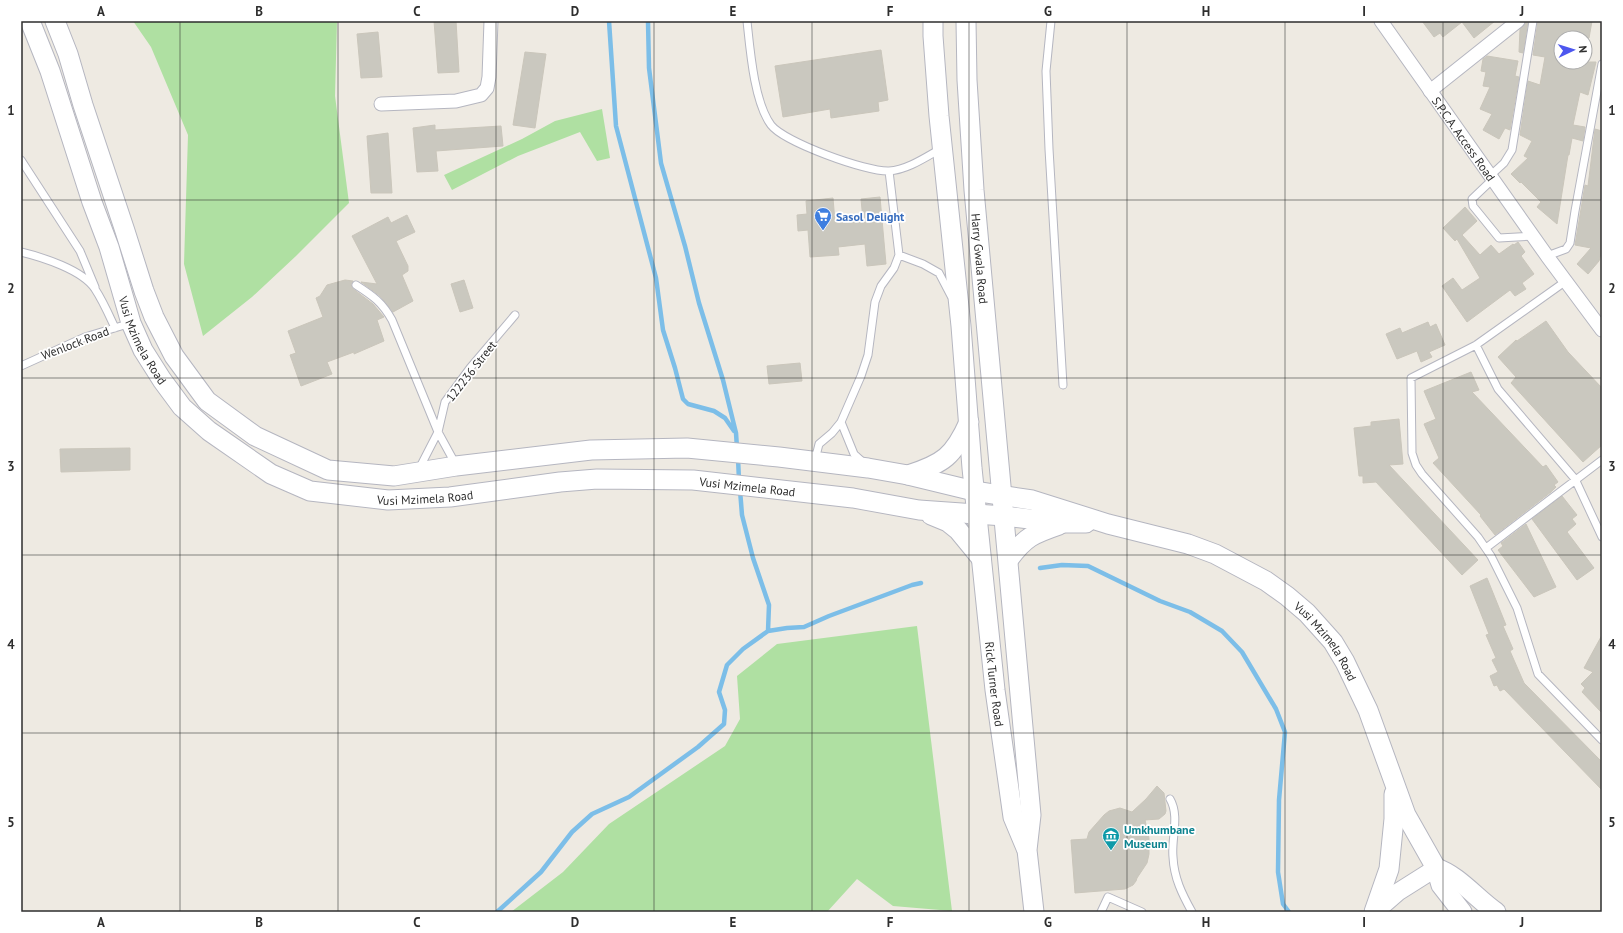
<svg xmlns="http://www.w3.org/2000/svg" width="1623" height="933" viewBox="0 0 1623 933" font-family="'PT Sans',sans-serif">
<rect width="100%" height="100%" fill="#eeeae2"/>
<!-- green -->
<path fill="#afe0a2" d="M133,21H337L335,96L349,203L296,256L252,297L203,336L184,264L188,135L151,47Z
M602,109L610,158L597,161L580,132L518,156L452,190L444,175L522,139L555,121Z
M917,626L952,911L893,906L857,879L827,912H511L563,872L609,824L725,746L740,719L737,676L777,644Z"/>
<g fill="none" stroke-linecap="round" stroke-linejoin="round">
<!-- stream -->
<path stroke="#7cbee8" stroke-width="4.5" d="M609,21L616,126L656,278L663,330L675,368L683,399L688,404L714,411L725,418L734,431
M648,21L649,68L661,163L685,246L699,303L723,380L736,433L737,448
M738,458L739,480
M1040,568L1062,565L1088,566L1160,601L1190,612L1222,631L1242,652L1276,709L1285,732L1279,800L1278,872L1283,904L1289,912
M768,631L787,628L804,627L829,616L912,585L921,583
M497,912L541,872L572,832L592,814L629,797L698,747L724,724L725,710L719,692L727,665L743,649L768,631L769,605L753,558L742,515L740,490"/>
</g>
<!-- building -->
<path fill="#cac8bf" stroke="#cac6bb" d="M434,21H456L459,72L438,73Z
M1422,21H1495L1474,38L1462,22L1443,37L1440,33L1434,37Z
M1526,21H1528L1523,53L1519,52L1520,29L1525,24Z
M1538,21H1592L1589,38H1561V62H1596L1588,95L1580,92L1573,125L1585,127L1583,141L1572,138L1569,155H1568L1557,224L1537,207L1541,202L1521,182L1520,183L1511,174L1528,158L1524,156L1532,141L1520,135L1528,81L1540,85L1545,57L1533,55Z
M378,32L382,77L361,78L357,34Z
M881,50L888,100L878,102L879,111L831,118L830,109L783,117L775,66Z
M525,52L546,54L535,128L513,125Z
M1487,56L1518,61L1515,76L1519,77L1510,130L1505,128L1499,139L1483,130L1492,114L1480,109L1490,87L1483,86L1486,72L1481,71L1483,59Z
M435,125V130L501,126L503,146L436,151L438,171L417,172L413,128Z
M1595,129L1602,131V250L1599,261L1588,274L1577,264L1591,248L1575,245L1585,185L1588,186Z
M388,133L392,193H371L367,136Z
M880,197L886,264L867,266L865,244L838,247L839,255L810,257L808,230L798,231L797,215L807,214L806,201L833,198L835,222L863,220L861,199Z
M1465,207L1477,221L1462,235L1480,255L1491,245L1499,254L1513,244L1514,245L1518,242L1525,252L1521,256L1534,274L1522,283L1526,289L1515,296L1510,290L1467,322L1442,286L1453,278L1462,290L1480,278L1457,239L1455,241L1443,228Z
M407,215L415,232L396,241L408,266V271L402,275L413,301L393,312L380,296L361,282L377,284L352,236L388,217L391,223Z
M345,280L353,281L351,284L352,288L373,304L384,317L377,320L384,341L354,354V352L327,362L332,374L301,386L290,355L296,353L288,331L323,317L316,298L320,296L327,285Z
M464,280L473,308L460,312L451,284Z
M1546,321L1568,352L1602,388V445L1583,462L1511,383L1516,377L1498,357L1516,340L1517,341Z
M1428,322L1430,327L1436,324L1445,345L1429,352L1432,357L1421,362L1417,351L1397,359L1386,334L1400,328L1402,333Z
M800,363L802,381L769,384L767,366Z
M1471,372L1479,390L1472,392L1543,467L1546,465L1558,482L1554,485L1556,487L1550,493L1551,492L1495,535L1480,516L1481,515L1433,463L1439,458L1424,424L1436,419L1424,391Z
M1399,419L1403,464L1389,465L1478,560L1462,575L1376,482L1363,483V476H1359L1354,428L1371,426V422Z
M130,448V470L61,472L60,449Z
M1562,496L1577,515L1572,519L1576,524L1567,532L1594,568L1577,580L1532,519Z
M1526,524L1556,587L1534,597L1498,550L1503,546L1501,543Z
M1487,578L1506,625L1503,626L1513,649L1510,651L1524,683L1602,762V790L1504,689L1500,691L1497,685L1494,686L1490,676L1498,672L1492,660L1496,658L1486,635L1489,634L1470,586Z
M1602,635V713L1582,692L1585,688L1581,684L1593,672L1584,668Z
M1157,786L1164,793L1166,811L1165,814L1159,819L1145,820L1149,838V854L1147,863L1137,878L1136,881L1133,885L1125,889L1075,893L1071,840L1087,839L1089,832L1104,815L1109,811L1120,808L1132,812L1146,799Z"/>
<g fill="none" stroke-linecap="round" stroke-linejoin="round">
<defs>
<path id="service" d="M747,21C750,49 754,102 771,125C784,142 866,172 889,171C907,170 926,157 942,148
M1051,21L1046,71L1049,149L1063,385
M21,160L80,251L95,287
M1491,175L1504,163L1512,150L1533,21
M1493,179L1472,199L1473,206L1499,238L1534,236
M21,252C42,257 83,270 95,289C103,301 109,315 115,328
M899,255L923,264L939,273L951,296
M1547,256L1566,249L1570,243L1575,211L1602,64
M1566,281L1476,345L1411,378L1412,453L1416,465L1422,474L1478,537L1491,556L1517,608L1538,674L1602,740
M356,285C373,296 382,302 392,320L438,432L456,465
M1476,345L1498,389L1575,479L1602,537
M21,366L85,337L131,323
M841,422L854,454L864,463
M815,460L819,444L832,433L841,422L861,376L868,355L875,302L881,286L894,268L899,255L889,171
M419,469L438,432L445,402L470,368L515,315
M1486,548L1602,460
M1170,799C1180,816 1171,839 1173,857C1174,878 1182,894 1192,912
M1101,912L1108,897L1142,912"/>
<g id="minor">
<path id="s1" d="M1381,21L1547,256L1602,330"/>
<path d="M1430,91L1518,21"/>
<path d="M381,104L456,101L481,95L487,88L489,77L491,21"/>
</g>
<path id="tertiary" d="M1375,912L1398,892L1436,868"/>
<g id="secondary">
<path id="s2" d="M30,21L50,71L92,202L109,247L131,323L143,350L162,380L182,407L209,431L271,474L310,491L388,500L450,497L560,482L597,479L693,480L853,498L919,510L1004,516L1064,523H1086"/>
<path id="s3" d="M55,21L68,54L83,105L125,231L144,291L154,317L174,356L207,401L255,436L328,470L394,476L456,466L591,450L687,448L779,457L868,468L908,475L974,491L1032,500L1108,524L1188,544L1215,554L1266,581L1287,596L1307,613L1333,642L1345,662L1368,710L1406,815L1436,868L1441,885L1462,912"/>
<path id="s4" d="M933,21V36L939,116L961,326L972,468L995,690L1013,817L1026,848"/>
<path id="s5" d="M966,21L967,80L974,190L1031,815L1027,850L1034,912"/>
<path d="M908,475C943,464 954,456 969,422"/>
<path d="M931,515L948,522L958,530L981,558"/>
<path d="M1009,559C1025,537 1033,534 1059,525"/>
<path d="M1436,868C1458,875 1477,899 1496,912"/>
<path d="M1374,912L1389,869L1394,819V794"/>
</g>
</defs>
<!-- service casing -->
<use href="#service" stroke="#b5b6c0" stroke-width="9"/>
<!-- minor casing -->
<use href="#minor" stroke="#b5b6c0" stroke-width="15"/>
<!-- tertiary casing -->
<use href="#tertiary" stroke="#b5b6c0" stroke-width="19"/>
<!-- secondary casing -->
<use href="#secondary" stroke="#b5b6c0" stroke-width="21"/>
<!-- service -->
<use href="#service" stroke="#fff" stroke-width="7"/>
<!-- minor -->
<use href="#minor" stroke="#fff" stroke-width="13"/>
<!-- tertiary -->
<use href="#tertiary" stroke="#fff" stroke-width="17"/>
<!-- secondary -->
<use href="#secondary" stroke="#fff" stroke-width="19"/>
</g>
<!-- grid -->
<path fill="none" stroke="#2e2e2e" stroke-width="1" stroke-opacity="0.55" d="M180,21V912M338,21V912M496,21V912M654,21V912M812,21V912M969,21V912M1127,21V912M1285,21V912M1443,21V912M21,200H1602M21,378H1602M21,555H1602M21,733H1602"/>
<!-- icons -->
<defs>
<symbol id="supermarket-pin" viewBox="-11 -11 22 30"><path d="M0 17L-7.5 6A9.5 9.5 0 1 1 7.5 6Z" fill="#3f7fe0" stroke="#fff"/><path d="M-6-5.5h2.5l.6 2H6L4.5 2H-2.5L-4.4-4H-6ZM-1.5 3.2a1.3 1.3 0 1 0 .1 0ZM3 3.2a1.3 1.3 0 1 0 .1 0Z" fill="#fff"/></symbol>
<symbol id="museum-pin" viewBox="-11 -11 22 30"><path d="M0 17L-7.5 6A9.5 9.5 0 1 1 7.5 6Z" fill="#0f9aa8" stroke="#fff"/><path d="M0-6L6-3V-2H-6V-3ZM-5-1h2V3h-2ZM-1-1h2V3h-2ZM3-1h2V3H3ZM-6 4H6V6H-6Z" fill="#fff"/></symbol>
</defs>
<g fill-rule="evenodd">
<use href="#supermarket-pin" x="813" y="206" width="20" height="27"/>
<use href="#museum-pin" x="1101" y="826" width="20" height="27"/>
</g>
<g text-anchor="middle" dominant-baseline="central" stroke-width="3.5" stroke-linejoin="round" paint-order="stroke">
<!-- street labels -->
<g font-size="12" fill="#2e2e2e" stroke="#fff">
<text stroke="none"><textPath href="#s1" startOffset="144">S.P.C.A. Access Road</textPath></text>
<text stroke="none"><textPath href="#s5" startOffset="238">Harry Gwala Road</textPath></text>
<text stroke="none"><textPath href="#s2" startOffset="339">Vusi Mzimela Road</textPath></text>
<text transform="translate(75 343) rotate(-21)">Wenlock Road</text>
<text transform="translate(471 371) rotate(-52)">122236 Street</text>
<text stroke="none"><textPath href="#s2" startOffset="1011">Vusi Mzimela Road</textPath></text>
<text stroke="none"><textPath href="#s2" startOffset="687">Vusi Mzimela Road</textPath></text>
<text stroke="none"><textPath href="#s3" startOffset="1597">Vusi Mzimela Road</textPath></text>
<text stroke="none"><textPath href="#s4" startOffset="666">Rick Turner Road</textPath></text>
</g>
<!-- shop labels -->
<g font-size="12" font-weight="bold" fill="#366cbe" stroke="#fff" text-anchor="start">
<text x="836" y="216">Sasol Delight</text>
</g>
<!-- culture labels -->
<g font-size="12" font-weight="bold" fill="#0d838f" stroke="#fff" text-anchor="start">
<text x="1124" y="829">Umkhumbane<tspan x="1124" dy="14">Museum</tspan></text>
</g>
</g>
<!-- border -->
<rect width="1623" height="933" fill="none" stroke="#ffffff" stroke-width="44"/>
<!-- north arrow -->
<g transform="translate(1573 50) rotate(86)"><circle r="19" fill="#ffffff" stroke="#ababab"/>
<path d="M0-3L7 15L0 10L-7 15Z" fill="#4d57ef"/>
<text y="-6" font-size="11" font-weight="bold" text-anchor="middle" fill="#2e2e2e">N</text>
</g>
<rect x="22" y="22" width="1579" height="889" fill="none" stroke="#2e2e2e" stroke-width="1.5"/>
<g font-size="13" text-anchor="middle" font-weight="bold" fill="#2e2e2e">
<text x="101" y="16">A</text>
<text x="259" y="16">B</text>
<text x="417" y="16">C</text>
<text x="575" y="16">D</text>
<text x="733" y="16">E</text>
<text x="890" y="16">F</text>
<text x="1048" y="16">G</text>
<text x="1206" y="16">H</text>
<text x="1364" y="16">I</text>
<text x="1522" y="16">J</text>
<text x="11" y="115">1</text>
<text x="1612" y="115">1</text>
<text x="11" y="293">2</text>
<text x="1612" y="293">2</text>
<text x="11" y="471">3</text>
<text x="1612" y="471">3</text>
<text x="11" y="649">4</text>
<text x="1612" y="649">4</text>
<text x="11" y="827">5</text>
<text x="1612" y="827">5</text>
<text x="101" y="927">A</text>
<text x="259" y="927">B</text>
<text x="417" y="927">C</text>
<text x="575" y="927">D</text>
<text x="733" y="927">E</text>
<text x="890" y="927">F</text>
<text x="1048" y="927">G</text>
<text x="1206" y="927">H</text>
<text x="1364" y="927">I</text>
<text x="1522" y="927">J</text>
</g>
</svg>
